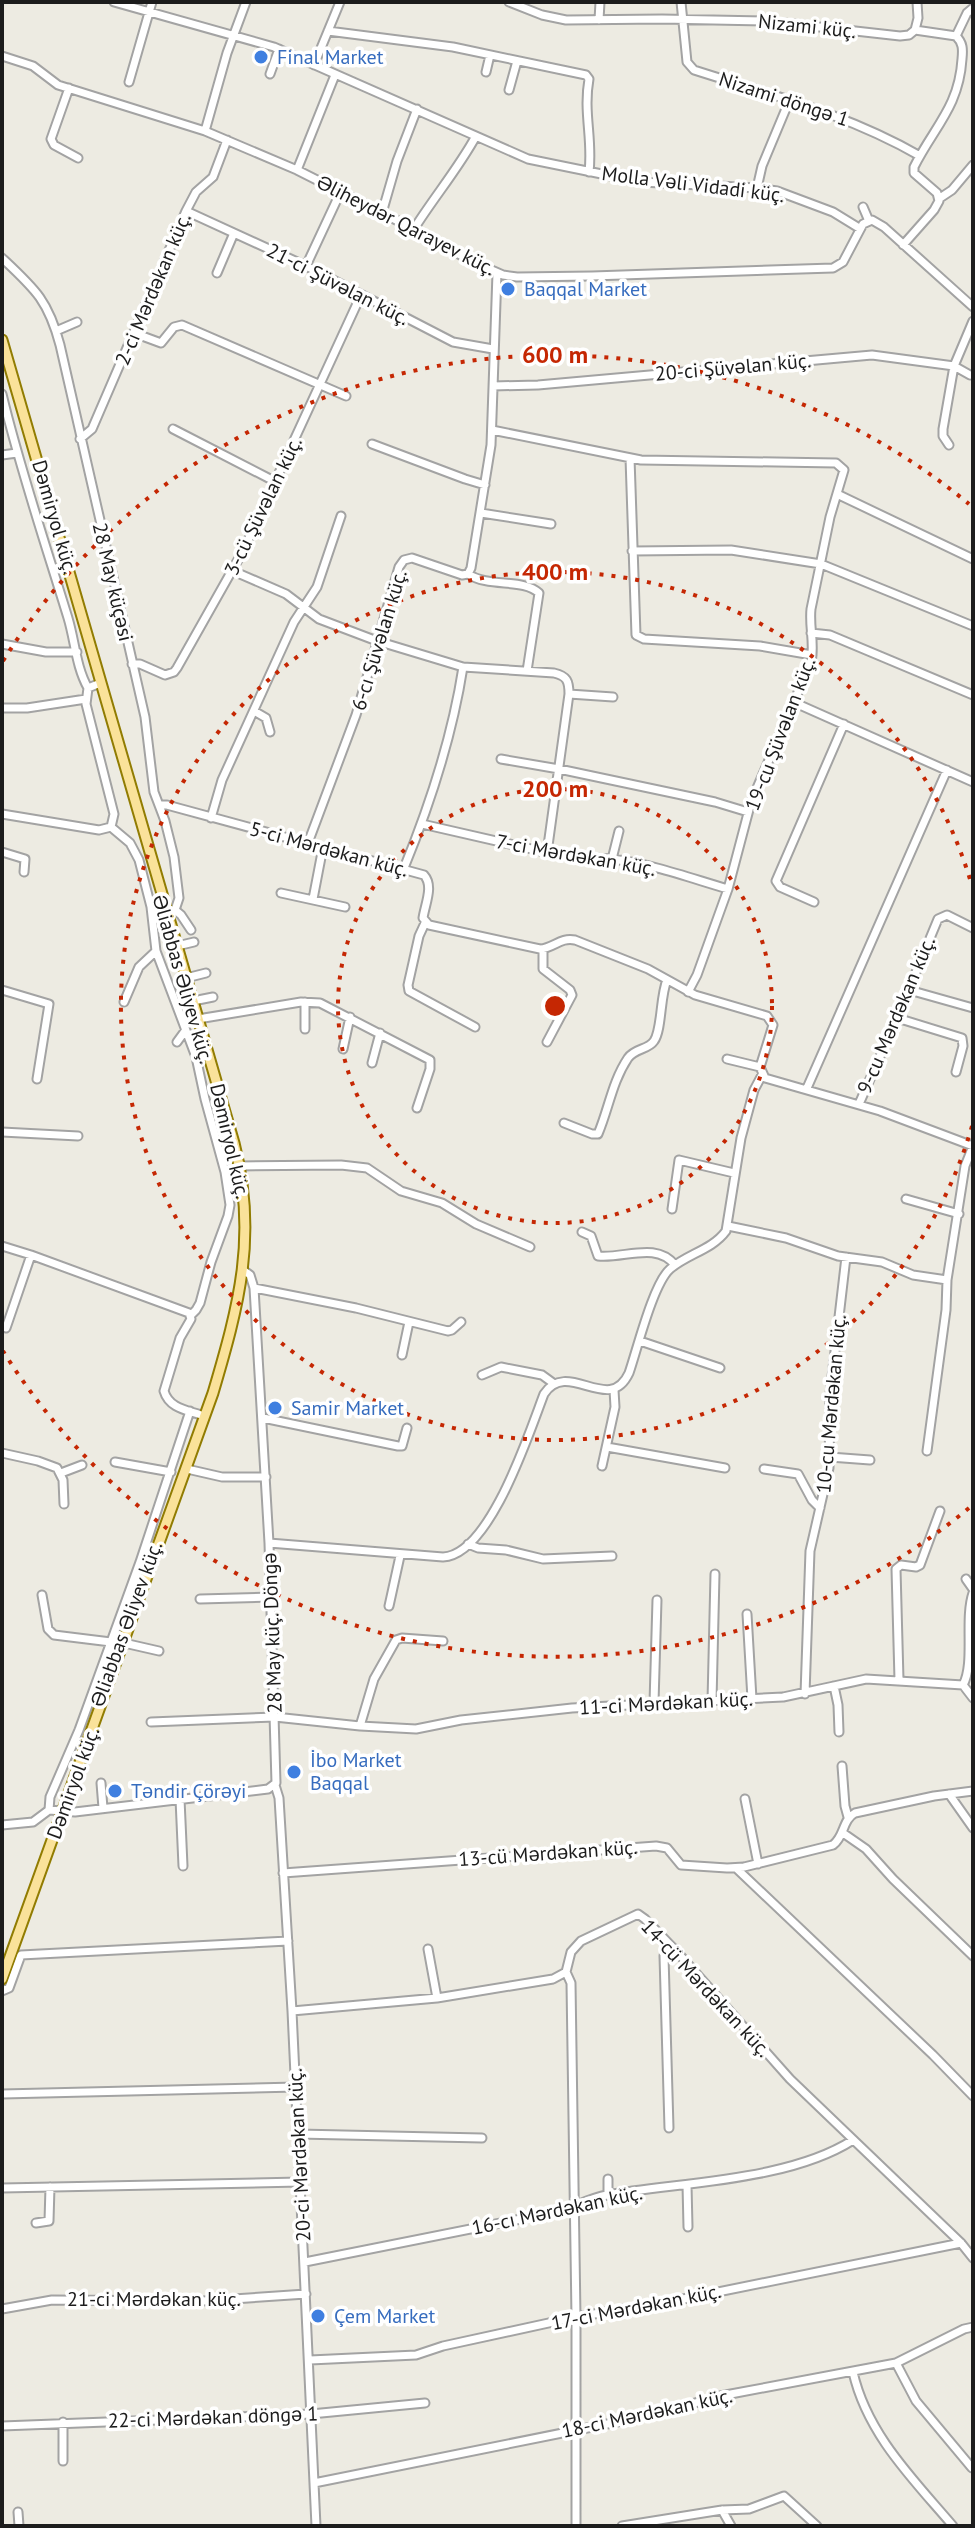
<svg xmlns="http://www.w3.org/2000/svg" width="975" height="2528" viewBox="0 0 975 2528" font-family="'PT Sans',sans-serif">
<rect width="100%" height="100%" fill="#edebe2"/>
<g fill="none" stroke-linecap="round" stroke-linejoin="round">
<defs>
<path id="minor" d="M114,2L274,47L528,159L641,182L757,188L777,191L833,212L859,228
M509,2L542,15L566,20L662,19L766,21L900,36L909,35L915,30
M681,2L687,62L694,70C772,95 849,115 920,156
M599,20L600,2
M915,30L918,18L917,2
M328,31L453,47L586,75L589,79C583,113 593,139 589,172
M956,36L967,13L973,8
M2,56L33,66L58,85L205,131L297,170L414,229L471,261L503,275L517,277L592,276L833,268L843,262L863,224L872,220L884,227L973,307
M314,65L340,2
M486,72L490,55
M270,74L279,49
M129,82L152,2
M69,88L51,139L54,145L78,158
M509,90L517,61
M205,131L227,53L246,2
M297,170L335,75
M757,188L762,166L790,99
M940,198L952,190L973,165
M863,207L869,221
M186,211L306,266L453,342L493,349
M382,213L397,161L417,109
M414,229C434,197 458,169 476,136
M903,245L934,210L939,201L937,193L914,173V167C934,127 959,107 962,59C963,49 963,43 956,36L915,30
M2,258C35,289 48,300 60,345L145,717L154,792L165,821L174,857L179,898L175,910L167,916
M306,266L341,191
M217,273L234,233
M56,331L77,322
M134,333L161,343L174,327L182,325L346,396
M493,386L538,385L872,355L954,366L970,375
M2,394C20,469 45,543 68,618C75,641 76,667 88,688
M173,429L276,482
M492,430L641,460L836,463L844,470L830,517L811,609C809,627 815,644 811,662L751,802L728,889L697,975L688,992
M80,439L92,429L186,211L196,192L213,177L227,140
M372,444L465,479L485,485
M949,445L943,436V429L954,366L973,321
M2,455L17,453
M630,458L636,635L644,639L760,646L812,655
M837,494L973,559
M481,513L551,524
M632,551L731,550L821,564L973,626
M233,571L286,594L319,619L377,641L463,667L554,673C567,676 569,681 569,694L547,853
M468,574C489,588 523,578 539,593L527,671
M811,633L830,635L973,695
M2,644L46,652H77
M132,664H140L165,675L174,672L177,668L243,551L361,295
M569,694L613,697
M793,702L973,782
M2,708H27L86,699
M254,711L266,718L270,732
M501,759L559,769L715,802L748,812
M159,805H167L424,875C434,886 425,904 423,918L429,925L540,949C554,948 560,937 575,940L648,969L695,995L767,1016L773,1025L760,1067L765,1078L880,1111L973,1146L965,1166L947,1280L946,1310L927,1451
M2,814L99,830L111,827L114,814L86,704L88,688L98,684
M211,818L222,780L294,622L317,587L341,516
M422,824L562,856C579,859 595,857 612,859C652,864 690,878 728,889
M111,827L130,843L139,860L151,907L156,951L196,1057L205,1099L225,1172L230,1205L228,1216L211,1262L200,1303L196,1310L191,1315
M308,843L356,715L399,567L404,560L412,558L462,575L468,574L471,568L491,445L497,273
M2,852L25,859L24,872
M612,859L619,831
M404,868C431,802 452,738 463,667
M281,893L345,907
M313,899L323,847
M814,902L780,887L776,881L844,724
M175,910L181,915L191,930
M425,923L419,936L408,985L409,991L475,1027
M177,946L194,942
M543,949V969L570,990L572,995L547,1042
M186,978L206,973
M2,990L49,1004L37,1079
M909,990L973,1008
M193,1001L213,997
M124,1002L139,967L156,951
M897,1018L962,1038L963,1046L956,1072
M198,1019L301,1002L320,1003L430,1060V1069L417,1108
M305,1029V1002
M177,1042L185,1031
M343,1049L350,1017
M727,1059L760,1067
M372,1063L380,1033
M807,1088L947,770
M859,1104L897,1018L938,919L947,915L973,928
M564,1123L592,1134H598C609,1108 612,1082 628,1058C635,1048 648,1050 654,1041C662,1030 660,996 667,980
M2,1132L78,1136
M239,1166L341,1165L367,1168L401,1191L442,1203L476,1224L530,1247
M906,1199L959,1214
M672,1209L679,1160L734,1173
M728,1226L786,1238L838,1256L882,1262L913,1275L947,1280
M582,1232L591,1236L598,1256C624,1259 656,1241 675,1265
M2,1246L31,1255L189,1313L191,1319L180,1338L164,1391C169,1408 186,1410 201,1415
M254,1288L356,1308L448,1331L452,1330L461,1322
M6,1328L31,1255
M640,1341L720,1368
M402,1355L409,1322
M482,1375L501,1367L542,1375L553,1383
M263,1418L398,1446H402L407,1428
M607,1447L725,1468
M2,1453L38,1461L57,1468L63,1480L64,1504
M830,1457L870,1460
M115,1462L171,1472
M602,1466L615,1407L614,1390
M187,1469L222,1477H266
M764,1469L798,1474L812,1500L820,1508
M61,1473L82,1465
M269,1543L443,1557C490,1555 529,1433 544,1394C568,1358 609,1416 629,1373C637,1350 653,1284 670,1269C687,1254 712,1250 726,1231L741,1138L754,1090L762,1075
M468,1544L478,1548L506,1550L543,1559L612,1556
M966,1579L973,1589
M42,1595L48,1629L54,1635L119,1643
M200,1599L271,1597
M389,1606L400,1556
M747,1614L752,1699
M124,1643L159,1651
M899,1680L896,1569L901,1565L916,1567L920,1565L940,1511
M963,1685L973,1698
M834,1686L838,1705L839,1732
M805,1694L810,1551L829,1468L830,1394L846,1257
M712,1701L715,1574
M654,1703L657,1600
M151,1722L275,1717L360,1726L416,1729L461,1720L572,1708L783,1697L866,1679L963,1685C975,1663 964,1619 973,1593
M360,1726L374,1679L396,1640L402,1638L443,1641
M842,1766L845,1806L848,1817
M101,1783L103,1808
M275,1785L279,1798L292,2011L316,2526
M949,1794L973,1828
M180,1799L183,1866
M745,1799L758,1864
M49,1810L50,1797L79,1730L140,1562L190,1411
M2,1825L33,1822L49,1810L75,1812L268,1789L276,1783L269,1543L254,1288L250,1275L243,1270
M843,1833L866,1849L893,1879L973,1956
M736,1868L933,2055L973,2096
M283,1873L656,1846L667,1848L681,1865L727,1868L744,1867L833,1845C845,1836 842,1820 855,1813L934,1796L973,1791
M667,1942L664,1956L669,2128
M428,1949L437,1998
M566,1972L571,1983L576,2317V2526
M2,1991L9,1988L21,1955L288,1941
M292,2011L437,1998L553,1979L566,1972L571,1952L581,1941L638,1914L645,1919L678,1953L790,2079L961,2243L973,2258
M2,2094L296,2087
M298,2134L482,2138
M608,2179V2195
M687,2185L688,2227
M2,2188L300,2182
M36,2223L49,2221L50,2187
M305,2262L561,2211C577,2206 590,2198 607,2195C681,2182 789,2181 853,2140
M2,2309L52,2300L203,2301L306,2294
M310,2360L416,2355L443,2346L576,2317L678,2300L961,2243
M896,2363L916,2401L972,2468
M853,2372C867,2434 913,2479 953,2526
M63,2422V2461
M2,2426L311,2414L425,2403
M314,2483L652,2415L720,2396L896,2363L964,2329L973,2327
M722,2510L731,2526
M18,2512L19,2526
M622,2526L722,2510L749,2509L784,2496L817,2526"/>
<path id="major" d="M2,340L234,1143C258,1235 239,1305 213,1393L2,1979"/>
</defs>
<!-- minor casing -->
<use href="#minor" stroke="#a3a3a3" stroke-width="11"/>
<!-- major casing -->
<use href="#major" stroke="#917c02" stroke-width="13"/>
<!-- minor -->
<use href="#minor" stroke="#fff" stroke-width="7"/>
<!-- major -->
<use href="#major" stroke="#fae29a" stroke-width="9"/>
</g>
<!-- distance rings -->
<g fill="none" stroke="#c52703" stroke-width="4" stroke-dasharray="4 8">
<circle cx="555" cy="1006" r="217"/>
<path d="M972 1126A434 434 0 1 1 972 886"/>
<path d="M969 1508A651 651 0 0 1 3 1351M3 661A651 651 0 0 1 969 504"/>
</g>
<!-- markers -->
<g fill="#3f7fe0" stroke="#fff" stroke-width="3">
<circle cx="261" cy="57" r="8"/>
<circle cx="508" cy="289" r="8"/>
<circle cx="275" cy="1408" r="8"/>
<circle cx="294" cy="1772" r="8"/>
<circle cx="115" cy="1791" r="8"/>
<circle cx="318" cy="2316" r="8"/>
</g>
<g text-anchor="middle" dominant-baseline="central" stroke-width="7" stroke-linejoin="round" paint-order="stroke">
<!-- street labels -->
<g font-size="20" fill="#1c1c1c" stroke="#fff">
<text transform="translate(807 26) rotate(6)">Nizami küç.</text>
<text transform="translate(784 99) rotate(18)">Nizami döngə 1</text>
<text transform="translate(693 184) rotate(7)">Molla Vəli Vidadi küç.</text>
<text transform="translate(406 225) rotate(27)">Əliheydər Qarayev küç.</text>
<text transform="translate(338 284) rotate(27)">21-ci Şüvəlan küç.</text>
<text transform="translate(153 289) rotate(-67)">2-ci Mərdəkan küç.</text>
<text transform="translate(733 367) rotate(-5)">20-ci Şüvəlan küç.</text>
<text transform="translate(263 506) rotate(-64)">3-cü Şüvəlan küç.</text>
<text transform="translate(55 517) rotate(74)">Dəmiryol küç.</text>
<text transform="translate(113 582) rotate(77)">28 May küçəsi</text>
<text transform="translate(379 640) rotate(-73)">6-cı Şüvəlan küç.</text>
<text transform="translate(780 734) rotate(-69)">19-cu Şüvəlan küç.</text>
<text transform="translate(329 849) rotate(15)">5-ci Mərdəkan küç.</text>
<text transform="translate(576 855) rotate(10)">7-ci Mərdəkan küç.</text>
<text transform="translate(183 979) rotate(74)">Əliabbas Əliyev küç.</text>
<text transform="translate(896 1015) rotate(-67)">9-cu Mərdəkan küç.</text>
<text transform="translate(230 1141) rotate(77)">Dəmiryol küç.</text>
<text transform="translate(831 1404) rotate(-85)">10-cu Mərdəkan küç.</text>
<text transform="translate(126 1624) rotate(-70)">Əliabbas Əliyev küç.</text>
<text transform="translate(272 1633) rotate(-92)">28 May küç. Döngə</text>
<text transform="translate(666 1703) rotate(-3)">11-ci Mərdəkan küç.</text>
<text transform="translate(73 1783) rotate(-70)">Dəmiryol küç.</text>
<text transform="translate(548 1853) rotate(-4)">13-cü Mərdəkan küç.</text>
<text transform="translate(706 1988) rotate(47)">14-cü Mərdəkan küç.</text>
<text transform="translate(299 2155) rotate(-93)">20-ci Mərdəkan küç.</text>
<text transform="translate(557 2210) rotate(-12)">16-cı Mərdəkan küç.</text>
<text x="154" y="2299">21-ci Mərdəkan küç.</text>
<text transform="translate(636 2307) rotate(-11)">17-ci Mərdəkan küç.</text>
<text transform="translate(647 2413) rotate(-12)">18-ci Mərdəkan küç.</text>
<text transform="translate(213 2417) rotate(-2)">22-ci Mərdəkan döngə 1</text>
</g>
<!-- shop labels -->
<g font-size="20" fill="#366cbe" stroke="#fff" text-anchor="start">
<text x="277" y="57">Final Market</text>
<text x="524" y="289">Baqqal Market</text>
<text x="291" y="1408">Samir Market</text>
<text x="310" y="1760">İbo Market<tspan x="310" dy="23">Baqqal</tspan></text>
<text x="131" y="1791">Təndir Çörəyi</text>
<text x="334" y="2316">Çem Market</text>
</g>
</g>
<circle cx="555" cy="1006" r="12" fill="#c52703" stroke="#fff" stroke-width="4"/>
<g font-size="24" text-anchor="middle" font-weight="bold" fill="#c52703" stroke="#fff" stroke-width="7" stroke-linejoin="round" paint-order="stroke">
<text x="555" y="363">600 m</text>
<text x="555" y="580">400 m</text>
<text x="555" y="797">200 m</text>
</g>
<!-- border -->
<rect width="975" height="2528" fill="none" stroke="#1c1c1c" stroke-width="8"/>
</svg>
